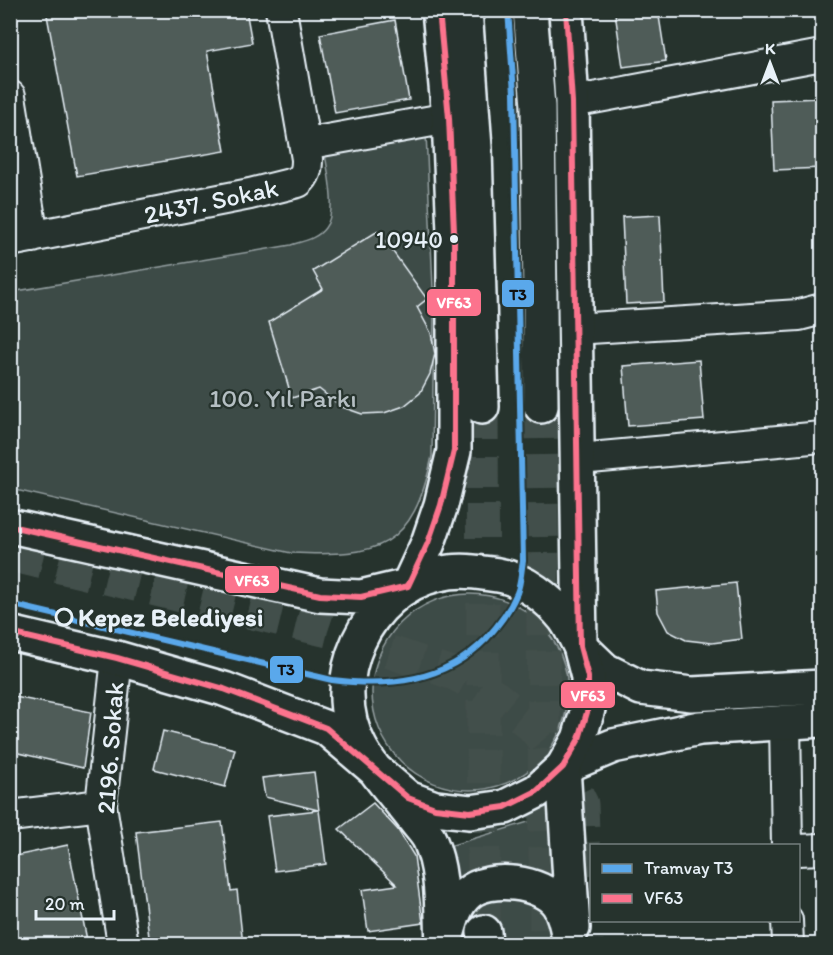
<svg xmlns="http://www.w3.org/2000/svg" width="833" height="955" viewBox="0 0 833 955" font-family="Itim,sans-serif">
<rect width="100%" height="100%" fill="#26332d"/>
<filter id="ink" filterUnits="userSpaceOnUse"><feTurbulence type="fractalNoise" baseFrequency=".0167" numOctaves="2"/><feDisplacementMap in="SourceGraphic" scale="12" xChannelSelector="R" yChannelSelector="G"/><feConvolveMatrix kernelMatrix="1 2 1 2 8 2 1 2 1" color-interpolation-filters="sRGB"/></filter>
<g filter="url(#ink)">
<!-- green -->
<path fill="#3e4b47" stroke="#939ea0" stroke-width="1.5" d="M426,133L434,310L432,456C413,549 380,557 291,553L11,489V292L291,245C303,241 317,239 325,228C338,213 327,168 324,148Z
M372 692a98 98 0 1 1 196 0a98 98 0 1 1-196 0Z
M558,813V885C550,880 542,873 533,870C505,858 481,872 457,886L449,846Z
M521,896L551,914L557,944H460C473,896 471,898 521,896Z"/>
<!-- building -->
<path fill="#505c59" stroke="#e8f1f8" stroke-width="1.5" d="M46,10H246L252,43L207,51L225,151L77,176Z
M635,10H658L666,61L623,67L615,13Z
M395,20L409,100L335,113L320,34Z
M821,98L822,168L774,170L771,100Z
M660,215L664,302L626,304L622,217Z
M378,231L427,299L417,307L431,333L435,354L430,374L420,393L404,406L384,413L362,414L342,407L319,389L292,398L269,322L323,289L313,271Z
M699,360L704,420L628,426L623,366Z
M736,583L742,639L712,643L686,640L668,631L658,612L656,591Z
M10,696L91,712L83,768L10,751Z
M163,731L235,749L225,787L154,769Z
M314,772L326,864L275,871L267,816L318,810L265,797L262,778Z
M373,803L398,830L414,856L423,923L368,931L362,890L397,885L339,829Z
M222,822L231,891L237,890L243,945H150L136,832Z
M68,845L88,945H10V857Z"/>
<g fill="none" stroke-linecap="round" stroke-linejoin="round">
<!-- primary-tunnel -->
<path stroke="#43504b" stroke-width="33" stroke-dasharray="33 16" stroke-linecap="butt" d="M541,406L546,936
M482,407L484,932
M10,555L328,631L455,674L496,697L531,725L561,761L582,804L587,944"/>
<defs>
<path id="street" d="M10,96L33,237
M572,102L822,55
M305,144L449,118
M10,241L250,194L298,182C306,175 307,169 307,159L281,10
M574,329L799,315L822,309
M579,459L822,437
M117,658L101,805L123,944
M785,721L787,846
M10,816L101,805
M798,850L822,849
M787,920L788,944"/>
<path id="secondary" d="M580,646L605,670L641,688L692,694L822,687
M563,767L613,746L700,728L822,720"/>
<path id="primary" d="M465,10L475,148L482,407
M530,10L538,106L541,406
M10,526L320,595L361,597L403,587
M408,586L428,543L441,505L454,451V232L449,118L439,10
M10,633L117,658L224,689L326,728L408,798L435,808L470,812L505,807L537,791L563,767L579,739L588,709V677L580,646L572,102L566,10
M563,767L573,928
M484,932L485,944
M446,939C451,922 454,905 468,893C489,875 542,881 558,904C566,916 567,930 570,944
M443,944C441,911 444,873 430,841C427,833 419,826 414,819C398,798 372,770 360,747C324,680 366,590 439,574C459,569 478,572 498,575C524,579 549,599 565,619C571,627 575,637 580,646"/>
</defs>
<!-- street casing -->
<use href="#street" stroke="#e8f1f8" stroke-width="34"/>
<!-- secondary casing -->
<use href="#secondary" stroke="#e8f1f8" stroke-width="38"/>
<!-- primary casing -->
<use href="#primary" stroke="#e8f1f8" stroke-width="38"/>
<!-- street -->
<use href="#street" stroke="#26332d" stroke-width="30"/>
<!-- secondary -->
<use href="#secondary" stroke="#26332d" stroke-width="33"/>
<!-- primary -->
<use href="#primary" stroke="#26332d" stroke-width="33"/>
<defs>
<path id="bus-1" d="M10,526L320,595L361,597L408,586L428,543L441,505L454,451V232L449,118L439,10
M10,633L117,658L224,689L326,728L408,798L435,808L470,812L505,807L537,791L563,767L579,739L588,709V677L580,646L572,102L566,10"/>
</defs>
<!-- bus-1 casing -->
<use href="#bus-1" stroke="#26332d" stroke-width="10"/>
<!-- bus-1 -->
<use href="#bus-1" stroke="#fc738d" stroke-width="6"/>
<defs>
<path id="tram-1" d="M10,604L332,680C389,687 444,682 486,639C499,625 510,610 517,593C521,583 521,572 523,561L514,93L508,10"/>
</defs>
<!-- tram-1 casing -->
<use href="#tram-1" stroke="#26332d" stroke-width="10"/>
<!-- tram-1 -->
<use href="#tram-1" stroke="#5aa8eb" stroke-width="6"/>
</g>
</g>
<!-- markers -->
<circle fill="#e8f1f8" stroke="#26332d" stroke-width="2" cx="454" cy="239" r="5"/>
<circle fill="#26332d" stroke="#e8f1f8" stroke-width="3" cx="64" cy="617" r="8"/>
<g text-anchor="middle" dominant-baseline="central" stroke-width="4.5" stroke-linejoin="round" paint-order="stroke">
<!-- bus labels -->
<g font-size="24" fill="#e8f1f8" stroke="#26332d" text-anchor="end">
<text x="443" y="239">10940</text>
</g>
<!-- street labels -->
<g font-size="26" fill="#e8f1f8" stroke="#26332d">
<text transform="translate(211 201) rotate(-12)">2437. Sokak</text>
<text transform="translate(110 748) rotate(-86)">2196. Sokak</text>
</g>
<!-- park labels -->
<g font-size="26" fill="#b5bfc3" stroke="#26332d">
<text x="283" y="398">100. Yıl Parkı</text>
</g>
<!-- stop labels -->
<g font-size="26" font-weight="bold" fill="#e8f1f8" stroke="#26332d" text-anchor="start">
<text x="78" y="617">Kepez Belediyesi</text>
</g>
</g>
<g stroke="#26332d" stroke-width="2">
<rect x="501" y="279" width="34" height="29" rx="6" fill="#5aa8eb"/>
<rect x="426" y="288" width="56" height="29" rx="6" fill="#fc738d"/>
<rect x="224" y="565" width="56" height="29" rx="6" fill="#fc738d"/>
<rect x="269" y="655" width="35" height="29" rx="6" fill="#5aa8eb"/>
<rect x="560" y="681" width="56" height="28" rx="6" fill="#fc738d"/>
</g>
<g font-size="16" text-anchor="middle" font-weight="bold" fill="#fff">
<text x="454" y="308">VF63</text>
<text x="252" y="586">VF63</text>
<text x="588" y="701">VF63</text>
</g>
<g font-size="16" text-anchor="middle" font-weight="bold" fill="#111">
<text x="518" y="300">T3</text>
<text x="286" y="675">T3</text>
</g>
<!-- margin -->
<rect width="833" height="955" fill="none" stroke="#26332d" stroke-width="36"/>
<rect x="18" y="18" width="797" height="919" fill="none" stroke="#e8f1f8" stroke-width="2" filter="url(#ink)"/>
<!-- legend -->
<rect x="590" y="844" width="210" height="78" fill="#26332d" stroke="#747f7e" stroke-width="1.5"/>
<rect x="602" y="864" width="30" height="9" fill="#5aa8eb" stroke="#747f7e" stroke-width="1.5"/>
<text x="644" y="874" font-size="18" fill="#e8f1f8">Tramvay T3</text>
<rect x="602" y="894" width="30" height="9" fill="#fc738d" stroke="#747f7e" stroke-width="1.5"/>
<text x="644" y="904" font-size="18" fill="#e8f1f8">VF63</text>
<!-- north arrow -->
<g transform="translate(770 63)" stroke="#26332d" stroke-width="4.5" paint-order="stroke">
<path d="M0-4.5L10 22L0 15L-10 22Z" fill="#e8f1f8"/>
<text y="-9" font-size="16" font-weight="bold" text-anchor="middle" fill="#e8f1f8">K</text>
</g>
<!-- scale -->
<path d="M36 910v9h78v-9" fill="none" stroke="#e8f1f8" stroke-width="3"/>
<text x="45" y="910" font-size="18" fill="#e8f1f8" stroke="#26332d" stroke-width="4.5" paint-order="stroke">20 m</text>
</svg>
